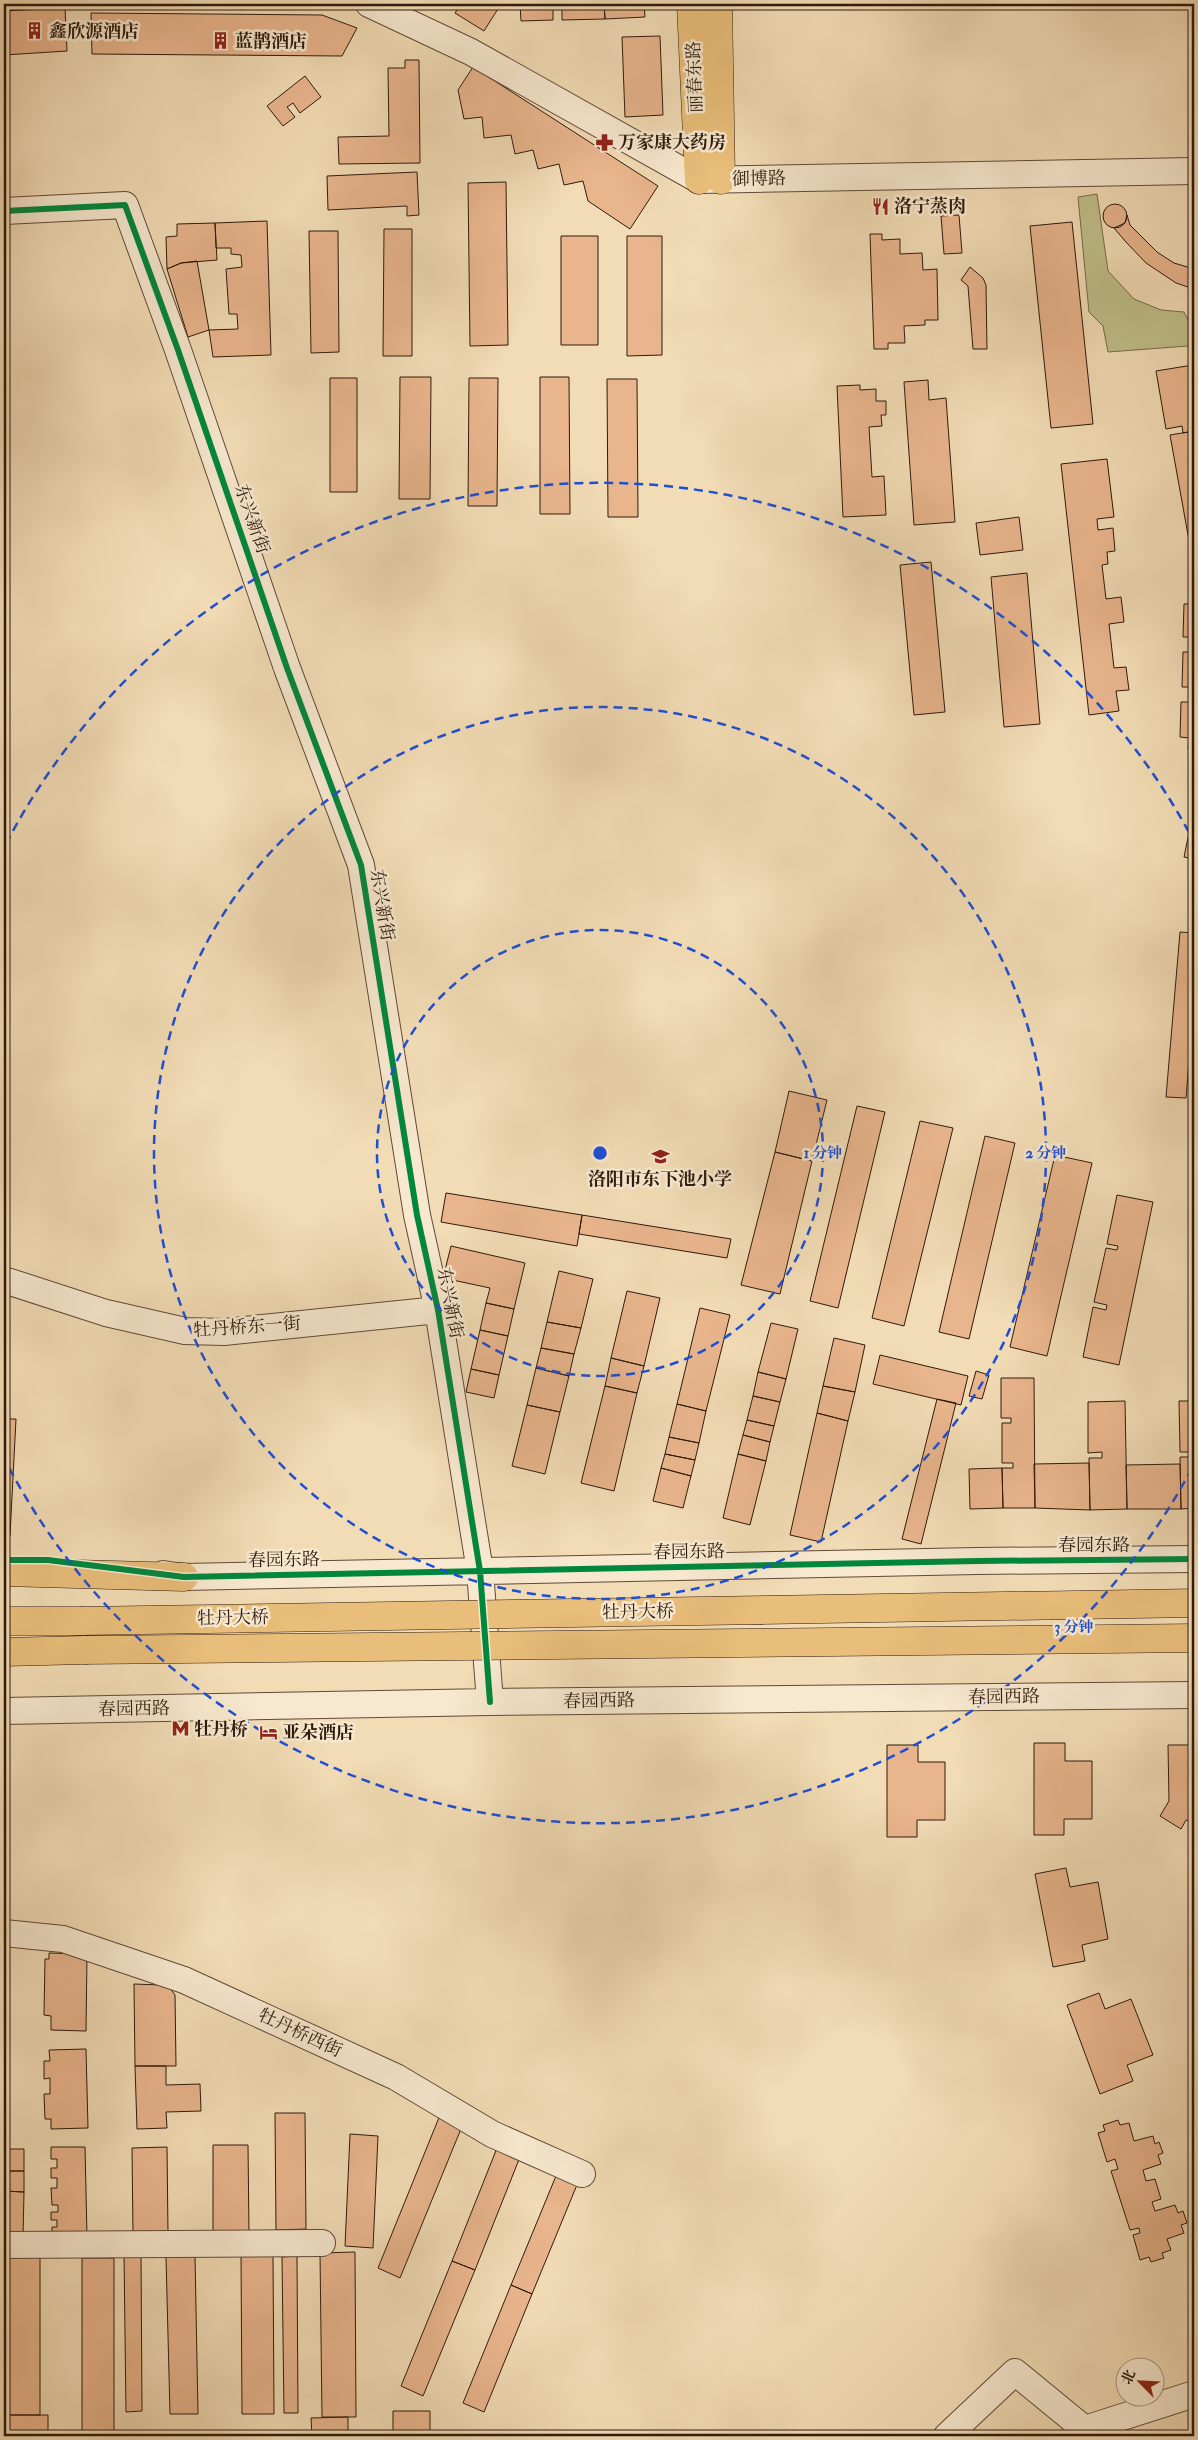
<svg xmlns="http://www.w3.org/2000/svg" width="1198" height="2440" viewBox="0 0 1198 2440" font-family="'IM FELL Double Pica','Noto Serif SC',serif">
<rect width="100%" height="100%" fill="#f2dcb5"/>
<filter id="stains"><feTurbulence type="fractalNoise" baseFrequency=".004" numOctaves="4"/><feColorMatrix values="0 0 0 0 .2 0 0 0 0 .09 0 0 0 0 .02 0 0 0 .5 -.17"/></filter>
<radialGradient id="worn" r=".72"><stop offset=".6" stop-color="#630" stop-opacity="0"/><stop offset="1" stop-color="#630" stop-opacity=".3"/></radialGradient>
<!-- green -->
<path fill="#c0bf8a" stroke="#776c4c" d="M1097,194L1108,271L1134,299L1161,310L1184,312L1194,331V343L1188,346L1108,352L1103,326L1089,312L1078,197Z"/>
<!-- building -->
<path fill="#e9b58d" stroke="#2e1a0d" d="M461,4H501L484,31L455,13Z
M520,4H553V20L521,21Z
M562,4H604L605,19L562,20Z
M604,4H644L645,17L605,19Z
M65,8L67,51L4,55V11Z
M91,13L322,15L357,28L342,56L92,54Z
M660,36L663,115L625,117L622,37Z
M405,60H419L420,163L339,164L338,137L389,136L388,68H405Z
M473,67L658,186L630,229L588,201L583,181L564,185L559,164L538,169L533,150L515,154L511,135L484,138L482,117L464,119L458,90Z
M305,76L321,97L300,113L293,103L287,107L295,117L283,126L267,106Z
M417,172L419,215L407,216V206L328,210L327,176Z
M506,182L508,345L470,346L468,183Z
M1103 216a12 12 0 1 1 24 0a12 12 0 1 1-24 0Z
M959,215L962,253L944,254L941,216Z
M1127,215L1130,225L1157,252L1174,263L1194,269V289L1176,283L1146,263L1126,242L1114,228L1125,223Z
M267,221L271,355L213,357L209,330L238,329L237,314H229L226,269L242,267L241,255L231,254V248H216L215,223Z
M1072,222L1093,424L1051,428L1030,226Z
M215,223L217,260L181,263L167,269L166,237L177,236V224Z
M384,229H412V356H383Z
M309,231H338L339,352L311,353Z
M870,234H882V240L900,239V254L922,253L923,270L937,269L938,320H925V325L904,326L905,343H888V349H874Z
M561,236H598V345H561Z
M627,236H662V355L627,356Z
M197,261L209,330L188,337L167,269L181,263Z
M970,267L983,278L986,285L987,349H973L968,286L961,280Z
M1193,365L1194,431L1183,433L1182,426L1166,429L1156,371Z
M400,377H431L430,499H399Z
M540,377H569L570,514H540Z
M330,378H357V492H330Z
M469,378H498L497,506H468Z
M607,379H637L638,517H608Z
M928,380L929,400L946,398L955,522L914,525L904,382Z
M860,385V390L876,389V401H886V415H881L882,426L869,427L872,477L884,476L886,515L843,517L837,386Z
M1194,431V557H1192L1170,435Z
M1107,459L1114,517L1097,519L1098,530L1113,528L1115,551L1107,552L1108,564L1102,565L1106,599L1121,597L1124,622L1109,624L1114,668L1126,667L1129,690L1116,691L1119,711L1089,715L1061,464Z
M1019,517L1023,550L980,555L976,523Z
M931,562L945,712L914,715L900,565Z
M1027,573L1040,724L1004,727L991,577Z
M1193,590L1194,591V749H1188L1189,738L1180,737L1181,702H1190V687H1182L1183,652H1191L1192,637H1183L1184,604H1193Z
M1194,809V859L1184,857Z
M1180,932L1194,933V999L1186,1098L1166,1097Z
M789,1091L827,1100L812,1161L775,1152Z
M857,1106L885,1112L838,1308L810,1301Z
M920,1121L953,1128L904,1326L872,1318Z
M985,1136L1015,1143L969,1339L939,1332Z
M775,1152L812,1161L780,1294L741,1285Z
M1055,1155L1092,1163L1047,1356L1010,1347Z
M446,1193L582,1215L577,1246L441,1222Z
M1117,1195L1153,1202L1119,1365L1083,1357L1093,1307L1106,1310L1107,1305L1094,1302L1106,1248L1117,1250L1118,1246L1107,1244Z
M582,1215L731,1239L727,1258L579,1234Z
M451,1246L525,1263L514,1309L486,1303L490,1288L443,1278Z
M559,1271L593,1279L581,1328L547,1322Z
M627,1291L660,1298L644,1366L611,1358Z
M486,1303L514,1309L508,1336L480,1330Z
M700,1308L730,1315L706,1411L677,1404Z
M547,1322L581,1328L574,1354L541,1348Z
M771,1323L798,1329L786,1379L758,1372Z
M480,1330L508,1336L499,1375L471,1369Z
M834,1338L865,1345L855,1392L823,1386Z
M541,1348L574,1354L569,1376L536,1368Z
M880,1355L968,1376L961,1405L873,1384Z
M611,1358L644,1366L637,1393L605,1386Z
M536,1368L569,1376L560,1412L527,1405Z
M471,1369L499,1375L494,1398L466,1392Z
M976,1371L989,1375L982,1399L969,1396Z
M758,1372L786,1379L780,1402L753,1396Z
M1001,1378H1034L1035,1508H1003L1002,1468H1013V1463H1002V1423H1011V1418H1001Z
M605,1386L637,1393L614,1491L581,1483Z
M823,1386L855,1392L848,1421L817,1413Z
M753,1396L780,1402L774,1426L747,1420Z
M937,1399L956,1403L921,1544L902,1539Z
M1125,1401L1127,1509L1090,1510L1089,1458H1102V1452L1088,1453V1402Z
M1179,1401H1194V1508L1181,1509L1180,1457H1193V1452H1180Z
M677,1404L706,1411L699,1443L669,1437Z
M527,1405L560,1412L545,1474L512,1466Z
M817,1413L848,1421L821,1542L790,1535Z
M4,1419H16L10,1536L4,1535Z
M747,1420L774,1426L770,1442L743,1435Z
M743,1435L770,1442L766,1461L738,1454Z
M669,1437L699,1443L695,1460L665,1454Z
M665,1454L695,1460L691,1476L661,1468Z
M738,1454L766,1461L750,1525L723,1518Z
M1089,1463L1090,1510L1035,1508L1034,1464Z
M1180,1464L1181,1509H1127L1126,1465Z
M661,1468L691,1476L683,1508L653,1501Z
M1002,1468L1003,1508L970,1509L969,1469Z
M1034,1743H1065V1761H1092V1819H1064V1835H1034Z
M887,1745H918V1762H945V1820H917V1837H887Z
M1168,1745H1194V1818L1192,1822L1186,1820L1181,1829L1160,1816L1169,1801Z
M1066,1868L1070,1887L1098,1882L1108,1939L1082,1945L1085,1961L1053,1967L1035,1874Z
M49,1953L87,1954L86,2031L51,2030V2016L44,2015L45,1959H49Z
M134,1984L161,1985L170,1988L175,1995L176,2066H135Z
M1099,1993L1105,2009L1131,1999L1153,2055L1127,2065L1133,2081L1100,2094L1067,2005Z
M86,2049L88,2128L51,2129V2119H45L44,2094H50V2078L44,2079V2061H50L49,2050Z
M135,2066H166V2085L200,2084L201,2111L166,2112L167,2128L137,2129Z
M275,2113H305L306,2229L276,2230Z
M440,2115L463,2124L400,2278L378,2268Z
M4,2119H9L8,2137H4Z
M1118,2120L1120,2125L1129,2123L1134,2141L1153,2136L1155,2144L1159,2142L1163,2153L1158,2155L1161,2164L1143,2170L1146,2181L1155,2179L1161,2199L1152,2202L1155,2211L1175,2205L1178,2213L1183,2211L1187,2223L1181,2225L1184,2233L1167,2239L1171,2250L1162,2253L1164,2258L1151,2262L1149,2257L1140,2260L1133,2235L1140,2233L1139,2228L1130,2230L1111,2171L1118,2169L1115,2159L1107,2162L1098,2133L1105,2131L1103,2125Z
M350,2134L378,2136L373,2248L345,2246Z
M213,2145H248L249,2234H213Z
M51,2147H85L87,2236H52V2227H57V2220H51V2212H58V2205H52L51,2188H57V2178H51V2168H57V2159H51Z
M167,2147L168,2233L133,2234L132,2148Z
M497,2148L520,2157L475,2270L452,2261Z
M4,2149H24V2171H5Z
M5,2171H24V2192L4,2191Z
M558,2171L579,2180L532,2294L511,2285Z
M4,2191L24,2192L23,2237L4,2236Z
M355,2252L356,2417H322L320,2253Z
M124,2253H141L142,2411L126,2412Z
M273,2254L274,2414H242L241,2255Z
M195,2256L198,2414H170L166,2257Z
M297,2256L298,2413H284L282,2257Z
M40,2257V2415H4V2258Z
M82,2258H114V2436H82Z
M452,2261L475,2270L423,2396L401,2386Z
M511,2285L532,2294L484,2412L463,2403Z
M393,2411H430V2436H393Z
M4,2415H48V2436H4Z
M348,2417V2436H312L311,2418Z
M271,2433V2436H234V2434Z
M158,2435H200V2436H158Z"/>
<g fill="none" stroke-linecap="round" stroke-linejoin="round">
<defs>
<path id="minor" d="M369,4L471,52L699,180L1194,171
M4,211L125,205L178,350L287,668L361,865L417,1215L438,1310L480,1571L490,1702
M4,1280L106,1313L185,1331L224,1332L438,1310
M163,1574L184,1577L977,1561L1194,1559
M4,1711L490,1702L1194,1695
M4,1933L63,1939L184,1980L396,2077L492,2134L582,2174
M4,2245L322,2243
M1085,2429L1194,2394
M947,2436L1015,2372L1093,2436"/>
<path id="major" d="M691,4L699,180
M718,4L721,180
M4,1572L184,1577
M4,1621H81
M4,1652L85,1650"/>
</defs>
<!-- minor casing -->
<use href="#minor" stroke="#5f4a37" stroke-width="28"/>
<!-- major casing -->
<use href="#major" stroke="#2e1a0d" stroke-width="29"/>
<!-- minor -->
<use href="#minor" stroke="#f7e8cf" stroke-width="26"/>
<!-- major -->
<use href="#major" stroke="#e9be7a" stroke-width="28"/>
<defs>
<path id="major-bridge" d="M81,1621L1194,1603
M85,1650L1194,1638"/>
</defs>
<!-- major-bridge casing -->
<use href="#major-bridge" stroke="#2e1a0d" stroke-width="29" stroke-linecap="butt"/>
<!-- major-bridge -->
<use href="#major-bridge" stroke="#e9be7a" stroke-width="28"/>
<defs>
<path id="cycleway" d="M4,211L125,205L178,350L287,668L361,865L417,1215L438,1310L480,1571L490,1702
M4,1560H48L184,1577L977,1561L1194,1559"/>
</defs>
<!-- cycleway casing -->
<use href="#cycleway" stroke="#f7e8cf" stroke-width="9"/>
<!-- cycleway -->
<use href="#cycleway" stroke="#00873e" stroke-width="6"/>
</g>
<!-- distance rings -->
<g fill="none" stroke="#1d4ed8" stroke-width="2.5" stroke-dasharray="9 6">
<circle cx="600" cy="1153" r="223"/>
<circle cx="600" cy="1153" r="446"/>
<path d="M1192 1468A670 670 0 0 1 6 1462M6 844A670 670 0 0 1 1192 838"/>
</g>
<!-- icons -->
<defs>
<symbol id="building-bare" viewBox="-9 -9 18 18"><path d="M-4-6H4V6H1V3H-1V6H-4ZM-2.5-4.3h1.7v1.8h-1.7ZM.8-4.3h1.7v1.8H.8ZM-2.5-1h1.7V.8h-1.7ZM.8-1h1.7V.8H.8Z" fill="#8f2418" stroke="#f7e8cf" stroke-width="2.5" paint-order="stroke"/></symbol>
<symbol id="pharmacy-bare" viewBox="-9 -9 18 18"><path d="M-2-6h4v4h4v4h-4v4h-4v-4h-4v-4h4Z" fill="#8f2418" stroke="#f7e8cf" stroke-width="2.5" paint-order="stroke"/></symbol>
<symbol id="restaurant-bare" viewBox="-9 -9 18 18"><path d="M-5-6h1v4h1v-4h1v4h1v-4h1v5L-1.5 .5V6h-2V.5L-5-1ZM5-6V6H3V1.5H1.5Q1.5-4 5-6Z" fill="#8f2418" stroke="#f7e8cf" stroke-width="2.5" paint-order="stroke"/></symbol>
<symbol id="school-bare" viewBox="-9 -9 18 18"><path d="M0-5L7-2L0 1L-7-2ZM-4 1L0 2.5L4 1V4Q0 6-4 4Z" fill="#8f2418" stroke="#f7e8cf" stroke-width="2.5" paint-order="stroke"/></symbol>
<symbol id="metro-bare" viewBox="-9 -9 18 18"><path d="M-5.5 5V-5H-3L0 0L3-5H5.5V5H3V-.5L0 4L-3-.5V5Z" fill="#8f2418" stroke="#f7e8cf" stroke-width="2.5" paint-order="stroke"/></symbol>
<symbol id="hotel-bare" viewBox="-9 -9 18 18"><path d="M-6-4.5h1.5V1H6V5H4.5V3h-9V5H-6ZM-4 0a1.8 1.8 0 1 1 3.6 0ZM.5 0V-2.5h3Q6-2.5 6 0Z" fill="#8f2418" stroke="#f7e8cf" stroke-width="2.5" paint-order="stroke"/></symbol>
</defs>
<g fill-rule="evenodd">
<use href="#building-bare" x="22" y="18" width="25" height="25"/>
<use href="#building-bare" x="208" y="28" width="25" height="25"/>
<use href="#pharmacy-bare" x="592" y="130" width="25" height="25"/>
<use href="#restaurant-bare" x="868" y="194" width="25" height="25"/>
<use href="#school-bare" x="648" y="1144" width="25" height="25"/>
<use href="#metro-bare" x="168" y="1716" width="25" height="25"/>
<use href="#hotel-bare" x="256" y="1720" width="25" height="25"/>
</g>
<g text-anchor="middle" dominant-baseline="central" stroke-width="5" stroke-linejoin="round" paint-order="stroke">
<!-- poi labels -->
<g font-size="18" font-weight="bold" fill="#2e1a0d" stroke="#f7e8cf" text-anchor="start">
<text x="49" y="31">鑫欣源酒店</text>
<text x="235" y="41">蓝鹊酒店</text>
<text x="618" y="142">万家康大药房</text>
<text x="894" y="206">洛宁蒸肉</text>
<text x="660" y="1179" text-anchor="middle">洛阳市东下池小学</text>
<text x="194" y="1729">牡丹桥</text>
<text x="282" y="1732">亚朵酒店</text>
</g>
<!-- street labels -->
<g font-size="18" fill="#2e1a0d" stroke="#f7e8cf">
<text transform="translate(695 77) rotate(-92)">丽春东路</text>
<text transform="translate(759 179) rotate(-1)">御博路</text>
<text transform="translate(252 519) rotate(71)">东兴新街</text>
<text transform="translate(382 905) rotate(81)">东兴新街</text>
<text transform="translate(450 1303) rotate(79)">东兴新街</text>
<text transform="translate(247 1327) rotate(-4)">牡丹桥东一街</text>
<text x="1094" y="1545">春园东路</text>
<text transform="translate(689 1552) rotate(-1)">春园东路</text>
<text transform="translate(284 1560) rotate(-1)">春园东路</text>
<text transform="translate(638 1612) rotate(-1)">牡丹大桥</text>
<text transform="translate(233 1618) rotate(-1)">牡丹大桥</text>
<text transform="translate(1004 1697) rotate(-1)">春园西路</text>
<text transform="translate(599 1701) rotate(-1)">春园西路</text>
<text transform="translate(134 1709) rotate(-1)">春园西路</text>
<text transform="translate(300 2033) rotate(25)">牡丹桥西街</text>
</g>
</g>
<circle cx="600" cy="1153" r="8" fill="#1d4ed8" stroke="#f7e8cf" stroke-width="2.5"/>
<g font-size="15" text-anchor="middle" font-weight="bold" fill="#1d4ed8" stroke="#f7e8cf" stroke-width="5" stroke-linejoin="round" paint-order="stroke">
<text x="823" y="1158">1 分钟</text>
<text x="1046" y="1158">2 分钟</text>
<text x="1074" y="1632">3 分钟</text>
</g>
<!-- margin -->
<rect width="1198" height="2440" fill="none" stroke="#f2dcb5" stroke-width="20"/>
<rect x="5" y="5" width="1188" height="2430" fill="none" stroke="#2e1a0d" stroke-width="2.5"/>
<rect x="10" y="10" width="1178" height="2420" fill="none" stroke="#2e1a0d"/>
<!-- north arrow -->
<g transform="translate(1140 2382) rotate(294)"><circle r="24" fill="#f7e8cf" stroke="#a79681"/>
<path d="M0-4L9 19L0 12L-9 19Z" fill="#8f2418"/>
<text y="-8" font-size="14" font-weight="bold" text-anchor="middle" fill="#2e1a0d">北</text>
</g>
<rect width="100%" height="100%" filter="url(#stains)"/>
<rect width="100%" height="100%" fill="url(#worn)"/>
</svg>
